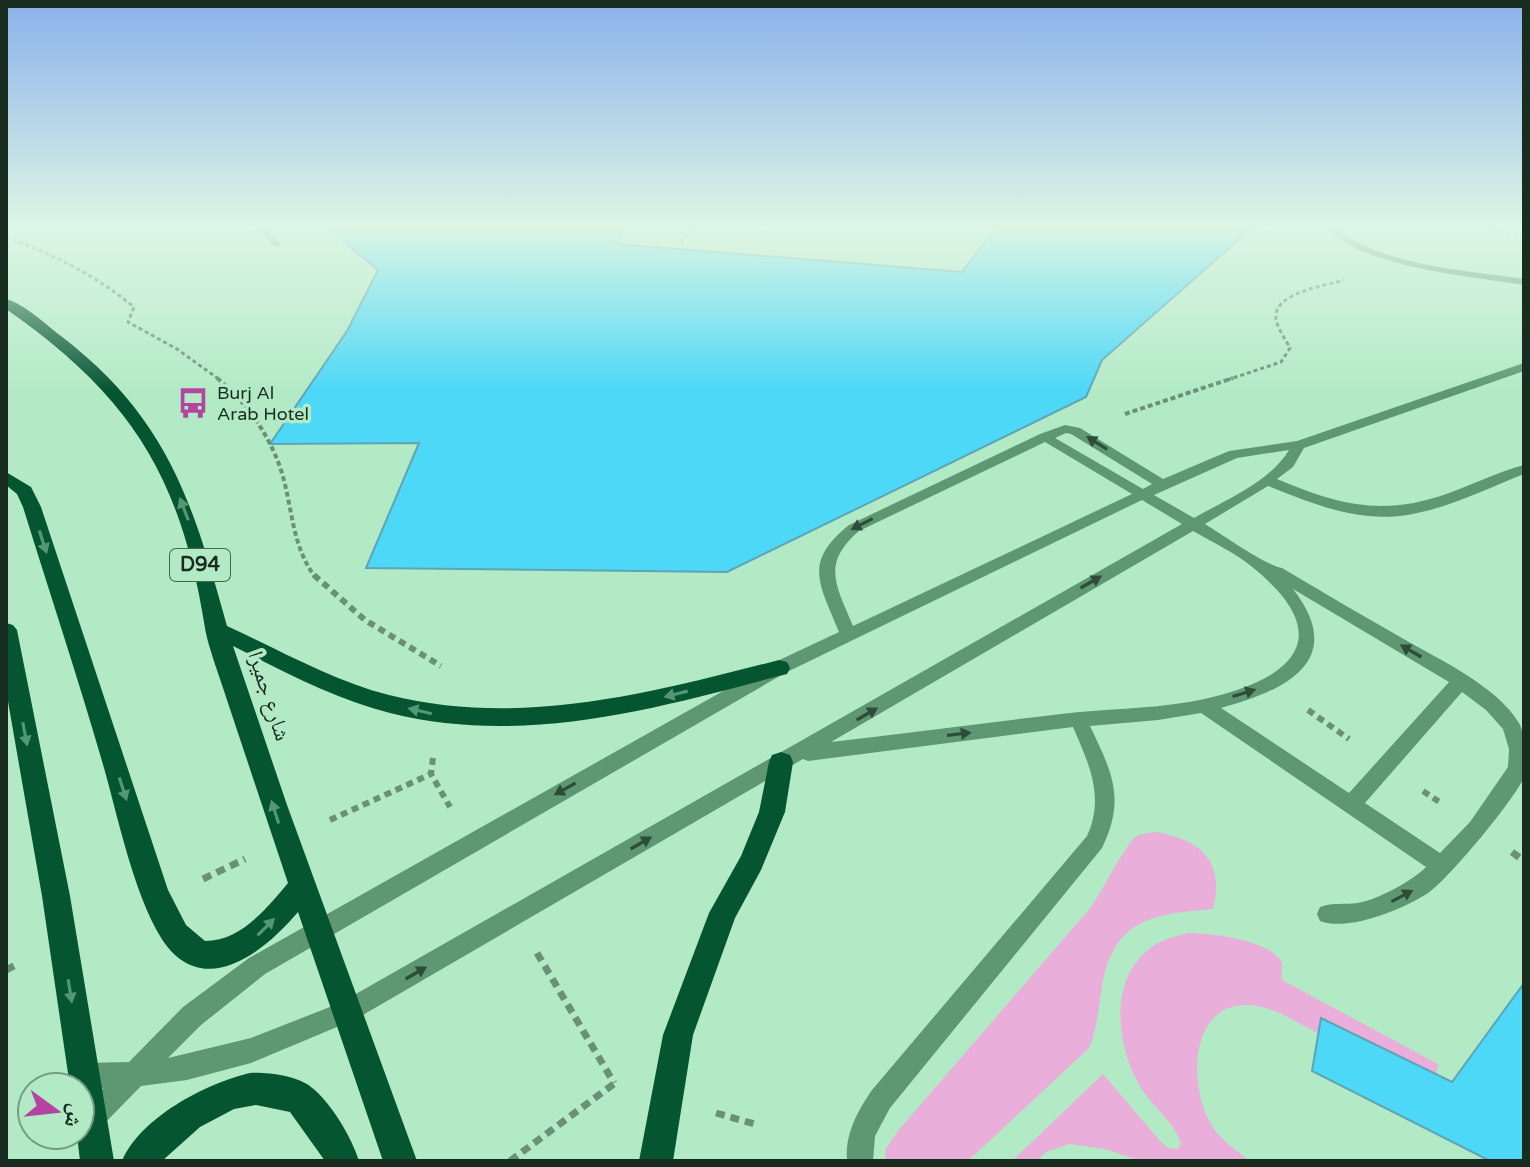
<svg xmlns="http://www.w3.org/2000/svg" width="1530" height="1167" viewBox="0 0 1530 1167" font-family="'Varela Round','Noto Naskh Arabic',sans-serif">
<rect width="100%" height="100%" fill="#b3eac6"/>
<!-- green -->
<path fill="#e9aeda" d="M1156,832C1201,840 1225,861 1213,909C1154,914 1114,918 1102,986C1098,1008 1098,1027 1089,1048L968,1161H885L886,1149L897,1132L1091,907C1102,892 1127,841 1137,836C1142,833 1150,833 1156,832Z
M1188,933C1210,933 1272,940 1282,963V980L1438,1064L1433,1090C1395,1071 1356,1052 1318,1033C1299,1024 1277,1009 1257,1006C1187,994 1185,1093 1217,1133C1226,1143 1239,1153 1250,1161H1141L1105,1149L1069,1144L1046,1152L1037,1161H1012L1103,1074L1160,1141L1168,1148L1178,1149L1181,1143C1175,1123 1152,1106 1141,1088C1117,1049 1108,982 1148,950C1159,940 1174,937 1188,933Z"/>
<!-- building -->
<path fill="#4dd8f7" stroke="#5fa4b5" stroke-width="2" d="M327,228H624L616,244L962,272L995,228H1252L1102,360L1086,397L727,572L366,568L419,443L270,444L347,331L378,270Z
M1524,983V1161H1490L1312,1071L1321,1018L1452,1082Z"/>
<g fill="none" stroke-linecap="round" stroke-linejoin="round">
<!-- path-far3 -->
<path stroke="#6a9178" stroke-width="3" stroke-dasharray="4 3" stroke-linecap="butt" d="M1486,228L1524,235
M6,237C53,254 95,275 134,307L128,322L177,349L220,380
M681,242L693,228
M1227,380L1281,362L1290,348C1286,340 1277,328 1276,319C1273,292 1326,286 1344,280"/>
<!-- path-far2 -->
<path stroke="#6a9178" stroke-width="4" stroke-dasharray="5 3" stroke-linecap="butt" d="M217,378C246,402 269,434 281,470C293,508 291,544 315,577
M1125,414L1233,378"/>
<!-- path-far1 -->
<path stroke="#6a9178" stroke-width="6" stroke-dasharray="7 5" stroke-linecap="butt" d="M314,575L365,620L441,666
M1308,710L1349,739
M433,758L431,774L450,807
M1423,791L1441,803
M330,820L431,774"/>
<!-- path -->
<path stroke="#6a9178" stroke-width="7" stroke-dasharray="9 6" stroke-linecap="butt" d="M1512,852L1524,861
M203,879L245,859
M537,953L614,1083
M6,970L16,965
M716,1113L758,1125
M510,1161L615,1083"/>
<!-- lane -->
<path fill="#5d9873" fill-rule="evenodd" d="M258,228H267L281,244L279,246H273Z
M1326,228H1336C1382,266 1466,270 1524,279V285C1469,276 1365,268 1326,228Z
M1524,363V371L1304,448L1293,467L1277,479C1339,505 1383,517 1449,493C1474,484 1498,472 1524,465V474C1476,493 1422,522 1369,516C1334,513 1301,499 1268,486L1205,524C1223,535 1265,565 1282,568C1322,592 1362,615 1402,638C1438,659 1497,686 1519,723C1525,733 1527,766 1524,777C1516,798 1447,881 1428,893C1404,909 1348,932 1320,921L1317,914L1320,907C1333,902 1345,905 1358,903C1379,899 1412,881 1426,867L1201,713L1158,720L1090,726C1112,772 1126,799 1102,848L890,1108L875,1136L873,1161H847C845,1134 857,1112 872,1090L1087,836C1105,797 1089,764 1073,727L808,761L803,759L356,1019L251,1063L187,1080L141,1086L100,1128L91,1132L82,1128V1110L103,1088L83,1089L74,1085L70,1076L74,1067L83,1063L129,1062L183,1007L249,958L773,663L839,632C820,584 802,563 849,525L1040,434L1065,425L1080,428L1163,479L1229,451L1297,441ZM1066,433L1071,434L1152,484L1143,489L1055,438ZM1045,442L1132,494L853,626C836,585 821,564 859,531ZM1289,450C1270,482 1225,500 1194,518L1154,495L1237,458ZM1142,500L1182,524L340,1003L251,1038L168,1058L201,1025L265,974L785,673ZM1193,531C1212,542 1234,552 1251,566C1350,645 1278,686 1189,702C1147,709 1103,709 1061,714C984,723 908,733 831,742ZM1293,589L1449,682L1349,793L1221,708C1284,691 1349,661 1293,589ZM1462,692L1486,710L1503,729L1509,749L1508,767L1470,822L1440,853L1365,803Z"/>
<!-- primary -->
<path fill="#055530" fill-rule="evenodd" d="M6,299C26,305 45,324 61,336C168,418 193,503 227,626C280,650 333,681 389,695C521,728 651,693 779,660L787,662L790,668L787,674L779,676C651,710 522,746 390,713C335,699 284,672 233,646L287,805L417,1161H383L298,912C271,944 217,993 175,955C139,921 118,816 104,768C79,681 50,594 23,507L17,494L6,485V472L31,487L41,507L168,890L186,925L205,941C241,941 266,909 288,883C268,823 248,763 228,703C222,683 208,647 205,628C181,477 132,397 6,309Z
M6,623L13,625L17,630L70,896L114,1161H80L77,1135H80V1087H70L42,896L6,690Z
M781,752L790,755L793,762L785,812L761,870L735,918L693,1035L673,1161H639L663,1035L709,913L741,856L759,812L769,762L772,755Z
M250,1073C267,1072 298,1076 311,1087C331,1102 352,1138 359,1161H325L290,1112L256,1105L234,1109L200,1127L162,1161H122C140,1118 206,1083 250,1073Z"/>
</g>
<!-- one-way arrows -->
<defs><path id="oneway-solid" d="M-6-.8H1V-3.2L6.5 0L1 3.2V.8H-6Z" transform="scale(2)"/></defs>
<g fill="#2d4d39">
<use href="#oneway-solid" transform="translate(1097 443) rotate(-148)"/>
<use href="#oneway-solid" transform="translate(862 524) rotate(153)"/>
<use href="#oneway-solid" transform="translate(1091 582) rotate(-30)"/>
<use href="#oneway-solid" transform="translate(1411 651) rotate(-150)"/>
<use href="#oneway-solid" transform="translate(1244 693) rotate(-17)"/>
<use href="#oneway-solid" transform="translate(867 714) rotate(-30)"/>
<use href="#oneway-solid" transform="translate(959 734) rotate(-7)"/>
<use href="#oneway-solid" transform="translate(565 789) rotate(151)"/>
<use href="#oneway-solid" transform="translate(641 843) rotate(-30)"/>
<use href="#oneway-solid" transform="translate(1402 896) rotate(-28)"/>
<use href="#oneway-solid" transform="translate(416 973) rotate(-30)"/>
</g>
<g fill="#539874">
<use href="#oneway-solid" transform="translate(184 509) rotate(-111)"/>
<use href="#oneway-solid" transform="translate(43 542) rotate(72)"/>
<use href="#oneway-solid" transform="translate(676 694) rotate(166)"/>
<use href="#oneway-solid" transform="translate(420 711) rotate(-167)"/>
<use href="#oneway-solid" transform="translate(25 734) rotate(79)"/>
<use href="#oneway-solid" transform="translate(123 789) rotate(72)"/>
<use href="#oneway-solid" transform="translate(275 812) rotate(-108)"/>
<use href="#oneway-solid" transform="translate(266 927) rotate(-45)"/>
<use href="#oneway-solid" transform="translate(70 991) rotate(81)"/>
</g>
<!-- sky -->
<linearGradient id="sky" x2="0" y2="1"><stop stop-color="#8bb1eb"/><stop offset="0.58" stop-color="#ddf6e5"/><stop offset="1" stop-color="#ddf6e5" stop-opacity="0"/></linearGradient>
<rect width="1530" height="391" fill="url(#sky)"/>
<!-- icons -->
<defs>
<symbol id="bus-bare" viewBox="-9 -9 18 18"><path d="M-5-6H5V4H4V6H2V4H-2V6H-4V4H-5ZM-3.5-4V0h7V-4ZM-3.5 1.2v1.5H-2V1.2ZM2 1.2v1.5H3.5V1.2Z" fill="#b544a0" stroke="#b3eac6" stroke-width="2.5" paint-order="stroke"/></symbol>
</defs>
<g fill-rule="evenodd">
<use href="#bus-bare" x="171" y="381" width="44" height="44"/>
</g>
<g text-anchor="middle" dominant-baseline="central" stroke-width="7" stroke-linejoin="round" paint-order="stroke">
<!-- far-poi labels -->
<g font-size="18" fill="#182d20" stroke="#b3eac6" text-anchor="start">
<text x="217" y="393">Burj Al<tspan x="217" dy="21">Arab Hotel</tspan></text>
</g>
<!-- shield labels -->
<rect fill="#b3eac6" stroke="#466652" stroke-width="2" x="170" y="549" width="60" height="32" rx="6"/>
<g font-size="20" font-weight="bold" fill="#182d20">
<text x="200" y="565">D94</text>
</g>
<!-- street labels -->
<g font-size="22" fill="#182d20" stroke="#b3eac6">
<text transform="translate(269 696) rotate(72)">شارع جميرا</text>
</g>
</g>
<!-- border -->
<rect width="1530" height="1167" fill="none" stroke="#182d20" stroke-width="16"/>
<!-- north arrow -->
<g transform="translate(56 1111) rotate(105)"><circle r="38" fill="#b3eac6" stroke="#759e84" stroke-width="2"/>
<path d="M0-6L14 30L0 20L-14 30Z" fill="#b544a0"/>
<text y="-12" font-size="22" font-weight="bold" text-anchor="middle" fill="#182d20">ش</text>
</g>
</svg>
